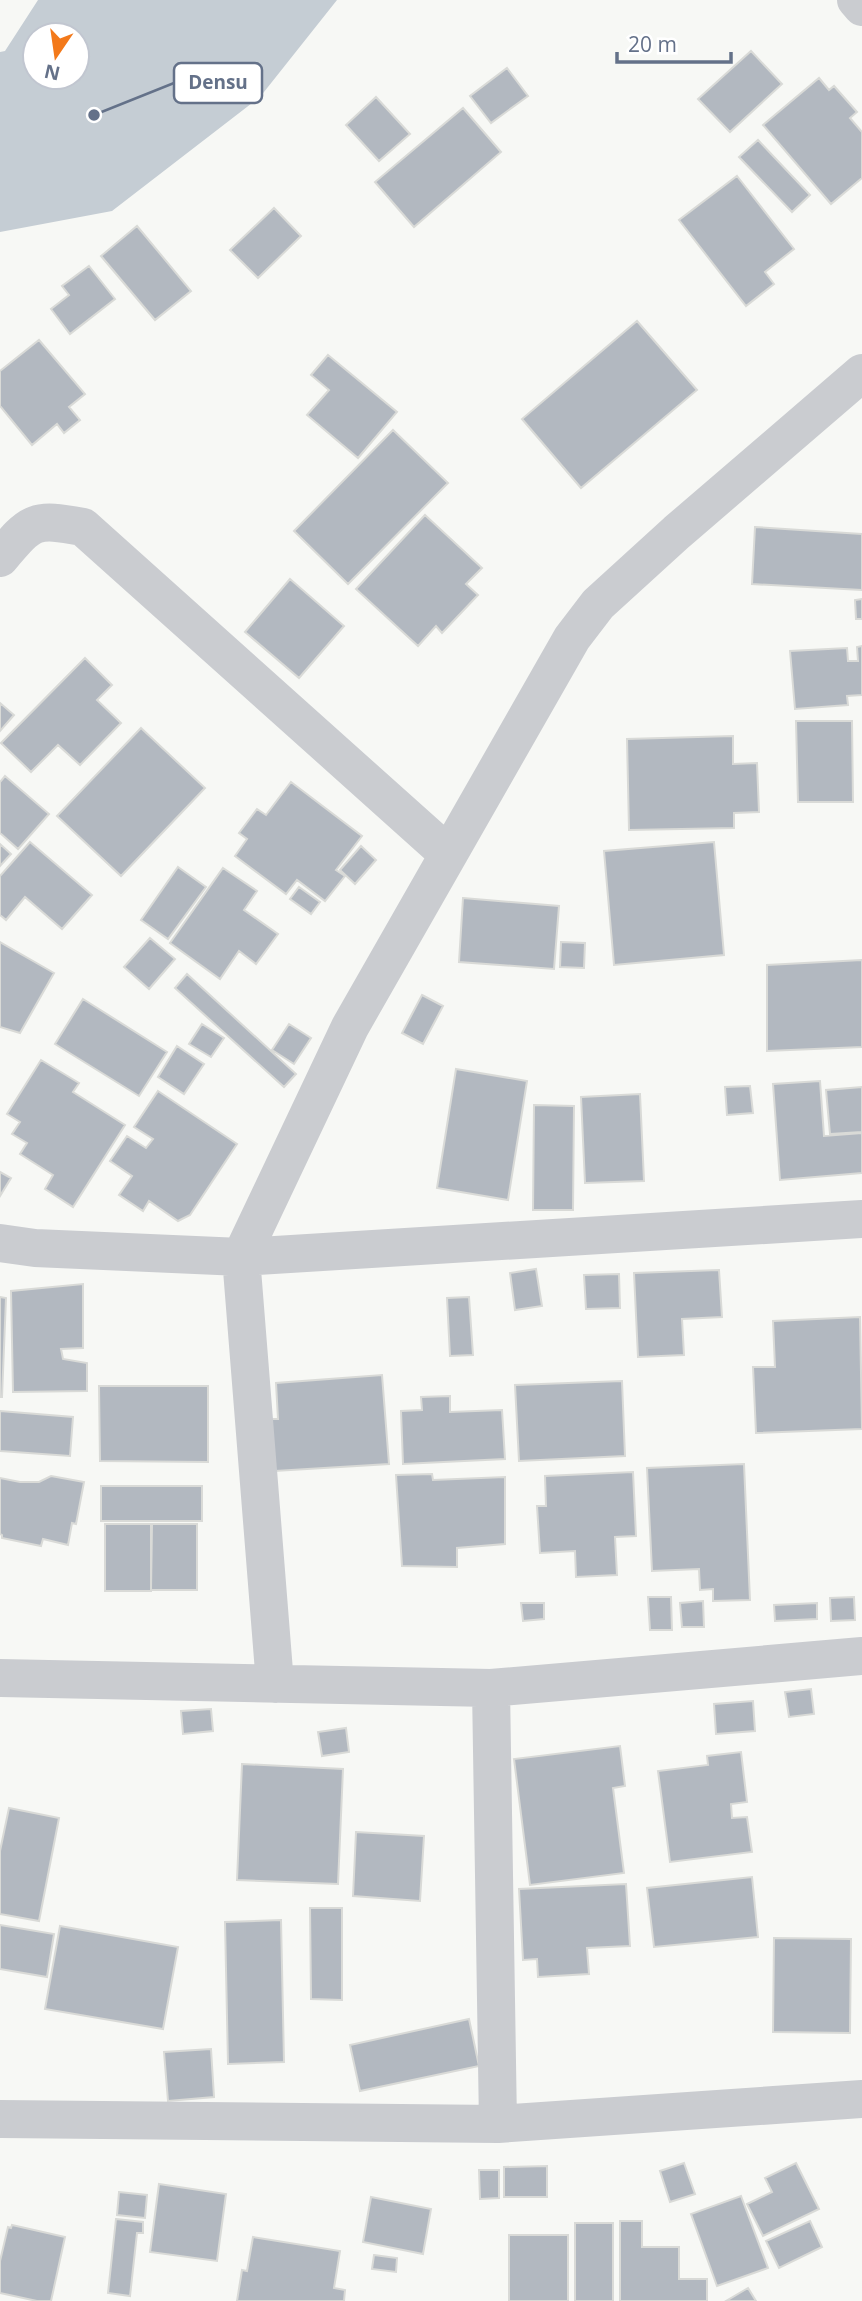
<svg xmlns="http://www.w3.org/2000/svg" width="862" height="2301" viewBox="0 0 862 2301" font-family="'Open Sans',sans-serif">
<rect width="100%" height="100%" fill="#f7f8f5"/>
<!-- water -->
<path fill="#c5cdd4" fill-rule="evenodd" d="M38,0H337L260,97L112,211L0,232V52L5,51ZM35,35H77V77H35Z"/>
<!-- building -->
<path fill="#b2b8c0" stroke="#d9dad7" stroke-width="2" d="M751,51L782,84L730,132L698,99Z
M507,68L528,96L491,123L470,96Z
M819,78L829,90L834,86L857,112L850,118L862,132V178L831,204L763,125Z
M376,97L410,134L379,161L346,125Z
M463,108L501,152L414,227L375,182Z
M758,140L810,195L792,212L739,157Z
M737,176L794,249L765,272L774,284L746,306L679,220Z
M274,208L301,236L258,278L230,250Z
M137,226L191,291L155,320L101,256Z
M89,266L115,299L70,334L51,309L69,295L62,286Z
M637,321L697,390L581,488L522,419Z
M39,340L85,394L69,407L80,420L64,433L57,424L32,445L0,406V371Z
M328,355L397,412L358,458L307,415L329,390L311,375Z
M393,430L448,483L348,584L294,531Z
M425,515L482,568L466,584L478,595L442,633L436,626L418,646L356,589Z
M755,527L862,534V590L752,584Z
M290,579L344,626L299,678L245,632Z
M862,599V619H856L855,600Z
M862,646V695L847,696L848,705L795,709L790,651L847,648L848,661H858L857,647Z
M85,658L112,685L97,700L121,723L80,765L58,745L31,772L1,743Z
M0,703L14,715L0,731Z
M796,721H852L853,802H798Z
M141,728L205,788L121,876L57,816Z
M733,736V764L757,763L759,812L734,813V828L629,830L627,739Z
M5,776L49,814L18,849L0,833V782Z
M291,782L362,836L336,870L345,876L325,901L297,880L286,894L235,856L247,839L239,833L257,809L266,815Z
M30,842L92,895L62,929L25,897L6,920L0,915V876Z
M714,842L724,955L614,965L604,851Z
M0,844L11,854L0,866Z
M361,846L376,860L355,884L340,870Z
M178,867L206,887L168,939L141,920Z
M223,868L257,891L244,910L278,934L256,964L239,951L220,979L170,943Z
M299,887L320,902L311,914L290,899Z
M463,898L559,906L554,969L459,962Z
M150,938L175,959L149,989L124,967Z
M0,942L54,973L20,1033L0,1027Z
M561,942L585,943L584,968L560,967Z
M862,960V1047L767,1051V965Z
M187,974L296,1074L284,1087L175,988Z
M422,995L443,1006L423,1044L402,1033Z
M83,999L167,1052L139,1096L55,1044Z
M202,1024L224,1038L211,1057L189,1044Z
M289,1024L311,1038L294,1064L272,1050Z
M177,1046L204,1064L184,1094L158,1077Z
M41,1060L79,1083L73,1092L125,1125L73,1207L45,1189L53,1175L20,1154L27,1143L12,1134L20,1122L7,1114Z
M456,1069L527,1081L508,1200L437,1188Z
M820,1081L824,1136L862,1133V1173L780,1180L773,1084Z
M750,1086L753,1113L727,1115L725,1087Z
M862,1087V1132L830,1134L826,1090Z
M158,1091L237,1144L190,1215L178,1221L149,1201L143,1211L119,1195L132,1176L110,1161L127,1136L146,1148L153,1139L134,1127Z
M640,1094L644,1181L585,1183L581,1097Z
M534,1105L574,1106L573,1210H533Z
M0,1172L11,1178L0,1196Z
M536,1269L542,1306L515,1310L510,1273Z
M719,1270L722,1317L682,1319L684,1355L638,1357L634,1273Z
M619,1274L620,1308L586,1309L584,1275Z
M83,1284V1348L61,1349L63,1359L87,1363V1391L13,1392L11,1291Z
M0,1297L6,1298L2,1397H0Z
M469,1297L473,1355L450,1356L447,1298Z
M860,1317L862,1429L756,1433L753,1367H775L773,1321Z
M382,1375L389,1464L275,1471L271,1419H278L276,1383Z
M622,1381L625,1456L519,1461L515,1385Z
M99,1386H208V1462L100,1461Z
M450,1396V1412L502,1410L505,1459L403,1464L401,1411L422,1410L421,1397Z
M0,1411L73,1417L70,1456L0,1451Z
M744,1464L750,1600L713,1601V1589L700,1590L699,1569L652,1571L647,1468Z
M633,1472L636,1536L615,1537L617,1575L576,1577L575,1551L540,1553L537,1506H546L545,1476Z
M432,1474L433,1480L505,1477V1544L457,1548V1567L402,1566L396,1475Z
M51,1476L84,1482L76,1524L72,1523L68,1545L43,1539L41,1546L2,1538V1535L0,1534V1478L20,1482H39Z
M101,1486H202V1521H101Z
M105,1524H151V1591H105Z
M152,1524H197V1590H151Z
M648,1597H671L672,1630H650Z
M854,1597L855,1620L831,1621L830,1598Z
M703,1601L704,1627H682L680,1603Z
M521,1603H544V1619L523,1621Z
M817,1603V1619L775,1621L774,1605Z
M811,1689L814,1714L789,1717L785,1692Z
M753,1701L755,1731L716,1734L714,1704Z
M211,1709L213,1731L183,1734L181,1711Z
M346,1728L349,1752L322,1756L318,1732Z
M620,1746L625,1786L613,1788L624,1873L530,1885L514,1759Z
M741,1752L747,1802L731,1804L732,1818L747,1817L752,1852L670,1862L658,1771L708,1765L707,1756Z
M242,1764L343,1769L338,1884L237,1880Z
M9,1808L59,1818L39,1921L0,1914V1851Z
M356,1832L424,1836L420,1901L353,1896Z
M752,1877L758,1937L654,1947L647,1888Z
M626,1884L630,1946L587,1948L589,1974L538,1977L537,1959L523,1960L519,1889Z
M310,1908H342V2000L311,1999Z
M281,1920L284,2062L228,2064L225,1922Z
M0,1925L54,1934L47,1977L0,1969Z
M60,1926L178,1947L163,2029L45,2009Z
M774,1938L851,1939L850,2033L773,2032Z
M469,2019L479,2066L360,2091L350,2045Z
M211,2049L214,2097L168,2101L164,2052Z
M684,2163L695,2194L670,2202L660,2171Z
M796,2163L819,2209L763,2236L747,2204L772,2192L765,2178Z
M547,2166V2197H504V2167Z
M479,2170H499V2198L480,2199Z
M159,2184L226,2194L217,2261L150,2252Z
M119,2192L147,2195L145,2218L117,2215Z
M741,2196L768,2268L717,2286L691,2214Z
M371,2197L431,2209L423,2254L363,2242Z
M116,2219L143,2222V2233H137L130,2296L108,2293Z
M620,2221H642V2247H679V2279H707V2301H620Z
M810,2221L822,2247L779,2268L766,2241Z
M575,2223H613V2301H575Z
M12,2225L65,2237L51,2301H37L0,2293V2261L8,2227L11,2228Z
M509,2235H568V2301H509Z
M253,2237L340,2251L334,2288L345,2290L344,2301H237L242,2270L247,2271Z
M374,2255L397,2258L396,2272L372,2269Z
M748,2288L756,2301H726Z"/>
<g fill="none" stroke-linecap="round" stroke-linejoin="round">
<!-- minor -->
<path stroke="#caccd0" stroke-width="38" d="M856,0L862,7
M0,558C32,520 34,518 83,527L448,854
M0,1243L35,1248L241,1257L862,1219
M0,1678L491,1688L862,1656
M275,1684L241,1257L350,1027L572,638L598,604L677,532L862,373
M491,1688L498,2124
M0,2119L498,2124L862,2099"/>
</g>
<!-- callouts -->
<path fill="none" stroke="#647189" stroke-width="2.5" d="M94 115L174 83"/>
<circle fill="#647189" stroke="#fff" stroke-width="2.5" cx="94" cy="115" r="7"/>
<rect fill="#fff" stroke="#647189" stroke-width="2.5" x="174" y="63" width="88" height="40" rx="7"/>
<g font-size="19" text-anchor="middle" font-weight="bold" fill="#647189">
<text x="218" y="89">Densu</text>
</g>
<!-- north arrow -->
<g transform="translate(56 56) rotate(193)"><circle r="33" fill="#ffffff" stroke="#c1c6d0" stroke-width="2"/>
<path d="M0-5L12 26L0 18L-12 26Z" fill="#f3791a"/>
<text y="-10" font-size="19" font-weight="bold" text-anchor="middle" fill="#647189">N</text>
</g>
<!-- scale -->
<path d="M617 52v10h114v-10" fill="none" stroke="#647189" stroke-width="3.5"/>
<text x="628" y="52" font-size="21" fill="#647189" stroke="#ffffff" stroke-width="5" paint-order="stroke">20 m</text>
</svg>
